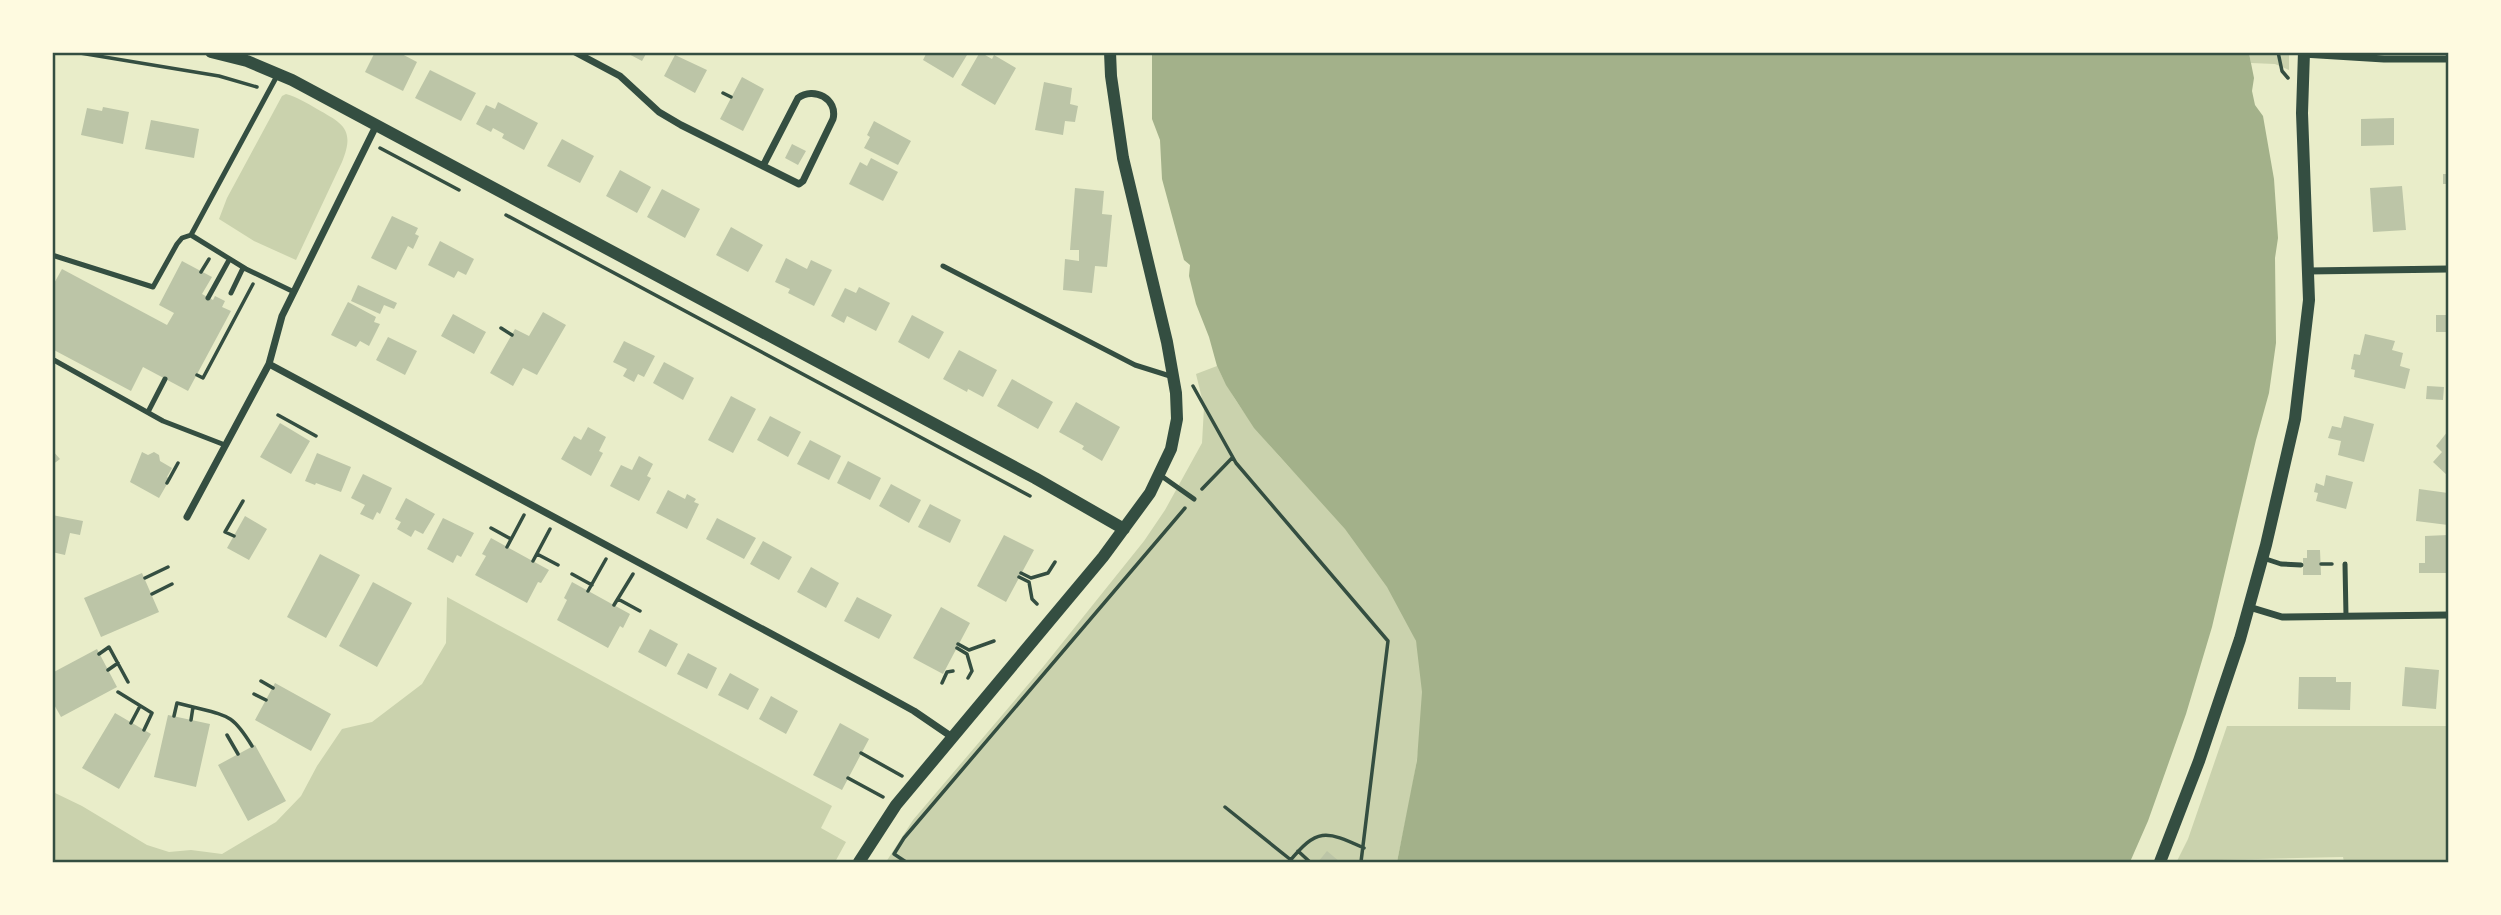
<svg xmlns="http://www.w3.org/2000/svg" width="2501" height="915" viewBox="0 0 2501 915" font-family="'Roboto Condensed',sans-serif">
<rect width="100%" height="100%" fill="#e9edc9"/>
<!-- green -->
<path fill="#cad2ad" d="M2249,53H2289V70L2275,64L2251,63Z
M286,94C297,97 307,103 317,109C344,124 355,130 342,162L296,260L254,241L219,219L227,198L282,96Z
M1217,366C1242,420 1284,462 1324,504C1353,534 1403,603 1416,641C1435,699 1409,803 1397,862H886L913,820L1043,667L1144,541L1165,510L1202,443L1204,407L1196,374Z
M447,597L832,806L821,828L846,842L835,862H53V792L82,806L147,845L169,852L191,850L222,854L276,822L301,796L317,766L342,729L372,722L422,684L446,643Z
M2227,726H2448V862H2344L2343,857L2177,861L2188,839Z"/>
<!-- water -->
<path fill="#a3b18a" d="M1152,52L2249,53L2254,78L2252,91L2255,105L2263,116L2274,179L2278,238L2275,258L2276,343L2269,393L2256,440L2212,627L2186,714L2148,821L2130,862H1397L1417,760L1422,692L1416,641L1387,587L1345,529L1254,428L1226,385L1217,366L1209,337L1196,304L1189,276L1190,265L1184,260L1162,179L1160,140L1152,119Z"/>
<!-- building -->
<path fill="#bcc5a7" d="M375,52H398L417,62L403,91L365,72Z
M625,52H647L642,61Z
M927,52H963L967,55L953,78L923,60Z
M980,52L992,59L994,55L1016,68L995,105L961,85Z
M675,55L707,70L695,93L664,76Z
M430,70L476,93L461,121L415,98Z
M742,77L764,89L743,131L720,119Z
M1044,82L1072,88L1070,104L1078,106L1075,122L1065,121L1063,135L1035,130Z
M498,102L538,123L524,150L502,138L504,134L493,128L491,132L476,124L486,105L495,109Z
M103,107L129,112L123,144L81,135L87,108L102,111Z
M2394,118V145L2361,146V119Z
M151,120L199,129L194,158L145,149Z
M874,121L911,141L898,165L864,148L870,137L867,135Z
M562,139L594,156L580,183L547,166Z
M792,144L806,151L798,165L785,158Z
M871,158L898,172L883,201L849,184L860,162L867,166Z
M620,170L651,187L637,213L606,196Z
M2443,174H2448V184H2443Z
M2402,186L2406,230L2373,232L2370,188Z
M1075,188L1104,191L1102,214L1112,215L1107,267L1095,266L1092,293L1063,290L1065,259L1079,261V250H1070Z
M662,189L700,209L685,238L647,217Z
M392,216L418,228L415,234L419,236L413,249L408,246L396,270L371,258Z
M731,227L763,245L748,272L716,255Z
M440,241L474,259L466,275L458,271L454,278L428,265Z
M786,258L807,269L811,260L832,270L814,306L788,293L790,289L775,282Z
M182,261L212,277L202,294L213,300L215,296L225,301L222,307L231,311L188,391L143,367L131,391L52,349V287L62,269L167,325L174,313L159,305Z
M358,285L397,303L394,309L384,305L380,314L351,301Z
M859,287L890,303L876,331L847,316L844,323L831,316L845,288L856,293Z
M348,302L376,317L374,322L380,324L369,346L360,341L356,347L331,335Z
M543,312L566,325L537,375L523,368L513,386L490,373L515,329L529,336Z
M453,314L486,332L474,354L441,336Z
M912,315L944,332L929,359L898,342Z
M2436,315H2448V332H2436Z
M2365,334L2395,341L2392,350L2403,353L2400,366L2410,369L2405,389L2354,377L2355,370L2351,369L2354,354L2360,355Z
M388,337L417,351L405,375L376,360Z
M624,341L655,356L644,377L638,374L634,382L623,376L627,369L613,362Z
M959,350L997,370L983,397L968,389L967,392L943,379Z
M664,362L694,378L683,400L653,383Z
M1012,379L1053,402L1038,429L997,406Z
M2427,386L2444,387L2443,400L2426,399Z
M731,396L756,409L733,453L708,440Z
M1076,402L1120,427L1102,461L1082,449L1084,446L1059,432Z
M770,416L801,432L788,457L757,440Z
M2344,416L2374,424L2364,462L2338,455L2341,441L2328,438L2332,426L2341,428Z
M280,423L310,441L291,474L260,457Z
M588,427L606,437L599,451L603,453L591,476L561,459L574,436L581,440Z
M2448,431V476L2433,462L2442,452L2436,446Z
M810,440L841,456L829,480L797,464Z
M52,450L60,459L52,465Z
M142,452L148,455L154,452L159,455L160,461L172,468L167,477L170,479L159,498L130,482Z
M317,453L351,467L341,492L316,483L315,485L305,481Z
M639,456L653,464L647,476L651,478L639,501L610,486L621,465L632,470Z
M848,461L881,478L870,500L837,483Z
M363,474L392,488L380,514L377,512L373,520L360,514L365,505L351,498Z
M2326,475L2353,482L2346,509L2316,501L2318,493L2314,492L2316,483L2324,486Z
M891,484L921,500L909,523L879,506Z
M2419,489L2448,493V525L2416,521Z
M668,490L685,499L687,494L696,499L694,502L699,504L687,529L656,513Z
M406,498L435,514L423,534L415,530L411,537L397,529L401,522L395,519Z
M930,504L961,520L950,543L918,527Z
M52,515L83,521L80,535L70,533L65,555L52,552Z
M245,516L267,529L249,560L227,548Z
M443,518L474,533L461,557L457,555L453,563L427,549Z
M717,518L756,538L744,559L706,539Z
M1004,535L1034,550L1006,602L977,586Z
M2448,535V573H2419V563H2425V536Z
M491,538L549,570L541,583L538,582L527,603L475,575L486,556L482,554Z
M763,541L792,557L779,580L750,564Z
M2307,550H2320L2321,575H2303V558H2307Z
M320,554L360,575L326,638L287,617Z
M811,567L839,583L826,608L797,592Z
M142,573L159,612L101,637L84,598Z
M373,582L412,603L377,667L339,646Z
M572,582L630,614L623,628L620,626L608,648L557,620L567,600L564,598Z
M857,597L892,615L879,639L844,621Z
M941,607L970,623L943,674L913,658Z
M650,629L678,644L666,667L638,652Z
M97,649L117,687L61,717L52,701V673Z
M688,653L717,668L707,689L677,674Z
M2405,667L2439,670L2436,709L2402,706Z
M730,673L759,689L748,710L718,695Z
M2299,677H2336V682H2351L2350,710L2298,709Z
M275,683L331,714L311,751L255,720Z
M771,696L798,711L786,734L759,719Z
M115,713L151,734L119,789L82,768Z
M168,715L210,724L196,787L154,777Z
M840,723L869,739L842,790L813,775Z
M255,745L286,801L248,821L218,765Z
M1327,851L1340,862H1318Z"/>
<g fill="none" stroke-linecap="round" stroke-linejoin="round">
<!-- path -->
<path stroke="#344e41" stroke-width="3.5" d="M74,52L219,76L257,87
M2278,52L2282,71L2288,78
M723,93L731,97
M380,148L459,190
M506,215L1030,496
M201,272L209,259
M501,328L512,335
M197,375L203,378L253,284
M1193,386L1236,463L1388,641L1361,862
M278,415L316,436
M167,483L178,463
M1202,489L1232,458
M491,528L511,539
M234,536L225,532L243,501
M507,547L524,515
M537,554L558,565
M533,561L550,529
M2321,564H2332
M1021,573L1031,578L1048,573L1055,562
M572,574L592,585
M1019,577L1029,582L1032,599L1037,604
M145,578L168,567
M588,591L606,559
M152,594L172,584
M618,599L640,611
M614,605L633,574
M958,644L969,650L994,641
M957,648L967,654L972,671L968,678
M99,654L109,647L128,682
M108,670L118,663
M261,681L273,688
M942,683L947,672L953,671
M118,692L152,713L144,730
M254,694L266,700
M174,716L177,703L193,707
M191,720L193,707C229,716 233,715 252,746
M131,723L140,706
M227,735L238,754
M861,753L902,776
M848,778L883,797
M1225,807L1291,860
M1298,851L1310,862
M906,862L894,854L904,838L1185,508
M1289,862C1317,828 1325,830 1364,848"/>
<!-- service -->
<path stroke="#344e41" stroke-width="5" d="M278,74L191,235L246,269L294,292
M52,255L153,287L177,244L182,238L191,235
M943,266L1135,365L1170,376
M231,293L243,268
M208,298L229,260
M52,359L163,421L225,445
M148,412L165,379
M1160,475L1194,499
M2263,558L2281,564L2301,565
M2345,564L2346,616"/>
<!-- minor -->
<path stroke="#344e41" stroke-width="7" d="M575,52L620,76L659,112L681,125L799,184L803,181L833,119C838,99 814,86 798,98L763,166
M2303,54L2384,59H2448
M2308,271L2448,269
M269,364L876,690L914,711L952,737
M187,517L269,364L282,316L376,126
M2249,607L2282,617L2448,615"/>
<!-- tertiary -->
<path stroke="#344e41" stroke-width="12" d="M211,52L247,61L292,80L1035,478L1124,529
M859,862L896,805L1103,557L1150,493L1171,449L1177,419L1176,393L1167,342L1123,158L1111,76L1110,52
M2160,862L2199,761L2240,639L2266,545L2295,419L2309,300L2302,113L2304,52"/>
</g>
<!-- border -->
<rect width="2501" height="915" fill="none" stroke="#fefae0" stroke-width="108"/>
<rect x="54" y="54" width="2393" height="807" fill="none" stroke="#344e41" stroke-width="2.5"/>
</svg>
